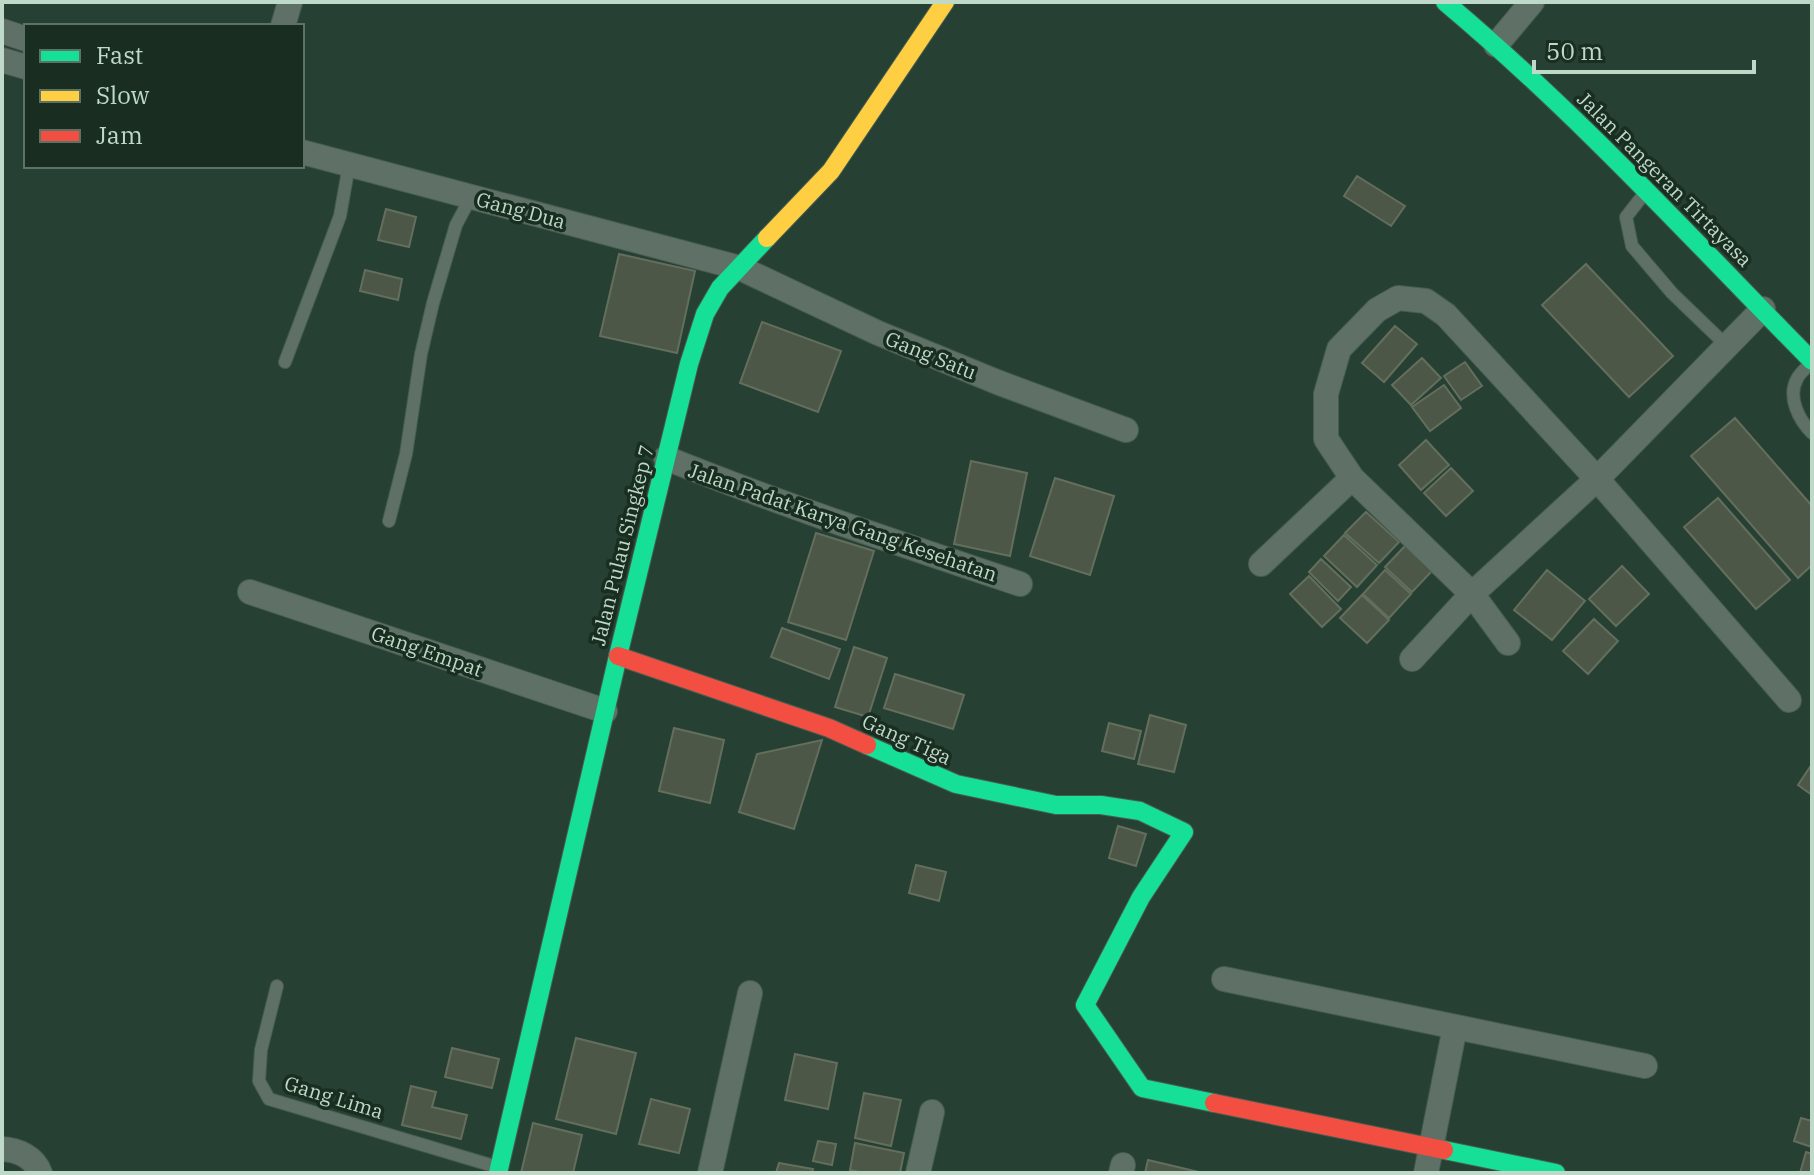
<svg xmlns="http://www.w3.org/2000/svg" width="1814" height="1175" viewBox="0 0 1814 1175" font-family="'IBM Plex Serif',serif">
<rect width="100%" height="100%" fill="#264133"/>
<!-- building -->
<path fill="#4c5747" stroke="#646e5d" stroke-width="2" d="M1357,176L1405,206L1391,226L1344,196Z
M386,209L416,217L409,247L378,240Z
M619,254L695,271L677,353L600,336Z
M1586,264L1673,356L1629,397L1542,305Z
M365,270L402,279L398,300L360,291Z
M762,322L841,351L818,412L740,383Z
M1395,326L1417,344L1384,382L1362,363Z
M1422,358L1441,378L1411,405L1392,385Z
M1465,362L1482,386L1461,400L1444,376Z
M1444,385L1461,408L1430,431L1412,407Z
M1735,418L1812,506V565L1798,578L1691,456Z
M1426,440L1449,465L1421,490L1399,465Z
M971,461L1027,473L1010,556L954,544Z
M1451,468L1473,491L1446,516L1424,493Z
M1055,478L1114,496L1090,575L1030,556Z
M1718,498L1790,580L1756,609L1684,527Z
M1366,512L1399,542L1379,563L1345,533Z
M816,533L874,551L846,640L788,622Z
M1344,535L1377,565L1357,587L1324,556Z
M1405,546L1432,571L1412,592L1385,567Z
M1321,559L1351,587L1338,601L1309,572Z
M1622,566L1649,594L1616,626L1589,599Z
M1385,570L1411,594L1389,618L1363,594Z
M1547,570L1585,601L1552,640L1514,610Z
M1309,576L1341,609L1322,627L1290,594Z
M1362,595L1389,620L1367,643L1340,618Z
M1594,619L1618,641L1588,674L1563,651Z
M782,628L840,649L829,679L771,657Z
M854,647L887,658L868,717L835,707Z
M895,674L964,695L953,729L884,708Z
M1150,715L1186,725L1174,772L1138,764Z
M1109,723L1141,731L1134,759L1102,751Z
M674,728L724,740L710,803L659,791Z
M822,740L794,829L739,812L757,754Z
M1812,764V795L1798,785Z
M1118,826L1146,834L1136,866L1109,858Z
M916,865L946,872L939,901L909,893Z
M576,1038L636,1053L616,1134L556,1119Z
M452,1048L499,1059L492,1088L445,1077Z
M795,1054L837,1063L828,1109L785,1100Z
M411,1086L436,1092L432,1107L467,1115L461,1139L402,1125Z
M864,1093L901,1100L891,1146L855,1138Z
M651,1099L690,1109L679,1153L639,1144Z
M1801,1118L1812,1121V1147L1794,1141Z
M533,1123L582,1135L573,1173H521Z
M818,1141L836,1144L832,1165L813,1161Z
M855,1143L904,1153L900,1173H864L850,1170Z
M1806,1152L1812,1154V1173H1800Z
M1148,1160L1203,1173H1145Z
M779,1163L813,1169L812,1173H776Z"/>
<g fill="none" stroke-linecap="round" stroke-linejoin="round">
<defs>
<path id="lane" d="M1644,194L1626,217L1632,246L1672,293L1727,346
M285,362L340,216L349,165
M1810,364C1806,368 1799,374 1797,379C1787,397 1799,420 1812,433
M389,521L406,454L421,354L433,303L456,225L471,197
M277,986L261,1050L259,1081L269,1099L497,1167"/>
<path id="street" d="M283,26L290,2
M2,31L26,39
M1496,45L1532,2
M2,60L26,67
M302,152L740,268L878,333L997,382L1126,430
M666,458C782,505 901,544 1020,584
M1261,564L1352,478
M250,592L605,711
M1508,643L1472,594L1352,478L1326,439V394L1339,349L1377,310L1398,298L1426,301L1446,315L1597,479L1789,700
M1412,659L1472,594L1597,479L1763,309
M1224,979L1645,1066
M2,1149C18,1150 34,1157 40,1173
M710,1173L750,993
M918,1173L932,1112
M1121,1173L1123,1165
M1426,1173L1455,1027"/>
<path id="fast" d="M1445,2C1576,112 1692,239 1812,361
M867,745L956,784L1056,805H1101L1140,811L1184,832L1141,897L1085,1005L1142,1088L1214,1103
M1444,1150L1556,1173
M498,1173L618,656L689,364L705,314L720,288L767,238"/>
<path id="slow" d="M767,238L831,171L945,2"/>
<path id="jam" d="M618,656L829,728L867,745
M1214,1103L1444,1150"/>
</defs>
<!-- lane casing -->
<use href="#lane" stroke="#475d50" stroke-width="14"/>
<!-- street casing -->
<use href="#street" stroke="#475d50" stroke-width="26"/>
<!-- fast casing -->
<use href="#fast" stroke="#475d50" stroke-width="20"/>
<!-- slow casing -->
<use href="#slow" stroke="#475d50" stroke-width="20"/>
<!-- jam casing -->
<use href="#jam" stroke="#475d50" stroke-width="20"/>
<!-- lane -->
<use href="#lane" stroke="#5f7167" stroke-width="12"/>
<!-- street -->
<use href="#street" stroke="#5f7167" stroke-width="24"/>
<!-- fast -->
<use href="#fast" stroke="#16e098" stroke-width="18"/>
<!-- slow -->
<use href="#slow" stroke="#ffcf43" stroke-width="18"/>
<!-- jam -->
<use href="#jam" stroke="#f24e42" stroke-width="18"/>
</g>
<g text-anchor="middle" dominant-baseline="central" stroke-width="7" stroke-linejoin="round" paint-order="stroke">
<!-- street labels -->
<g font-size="20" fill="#bfd9c8" stroke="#192e21">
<text transform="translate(1665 179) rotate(45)">Jalan Pangeran Tirtayasa</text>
<text transform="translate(521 210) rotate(15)">Gang Dua</text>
<text transform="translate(931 355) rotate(22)">Gang Satu</text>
<text transform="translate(843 522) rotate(19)">Jalan Padat Karya Gang Kesehatan</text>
<text transform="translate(622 545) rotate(-76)">Jalan Pulau Singkep 7</text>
<text transform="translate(427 651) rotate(19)">Gang Empat</text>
<text transform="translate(907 739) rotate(24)">Gang Tiga</text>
<text transform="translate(334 1097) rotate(17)">Gang Lima</text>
</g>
</g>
<!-- border -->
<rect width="1814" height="1175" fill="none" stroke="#bfd9c8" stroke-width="8"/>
<!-- legend -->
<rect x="24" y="24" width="280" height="144" fill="#192e21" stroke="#5b7264" stroke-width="2"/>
<rect x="40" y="50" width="40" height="12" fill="#16e098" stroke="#5b7264" stroke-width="2"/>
<text x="96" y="64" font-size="24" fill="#bfd9c8">Fast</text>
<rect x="40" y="90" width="40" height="12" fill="#ffcf43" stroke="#5b7264" stroke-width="2"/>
<text x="96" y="104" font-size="24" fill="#bfd9c8">Slow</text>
<rect x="40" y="130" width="40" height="12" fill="#f24e42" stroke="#5b7264" stroke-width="2"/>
<text x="96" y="144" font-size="24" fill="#bfd9c8">Jam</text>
<!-- scale -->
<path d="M1534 60v12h220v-12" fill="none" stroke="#bfd9c8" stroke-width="4"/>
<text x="1546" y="60" font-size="24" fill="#bfd9c8" stroke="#192e21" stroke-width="6" paint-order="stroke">50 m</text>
</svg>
